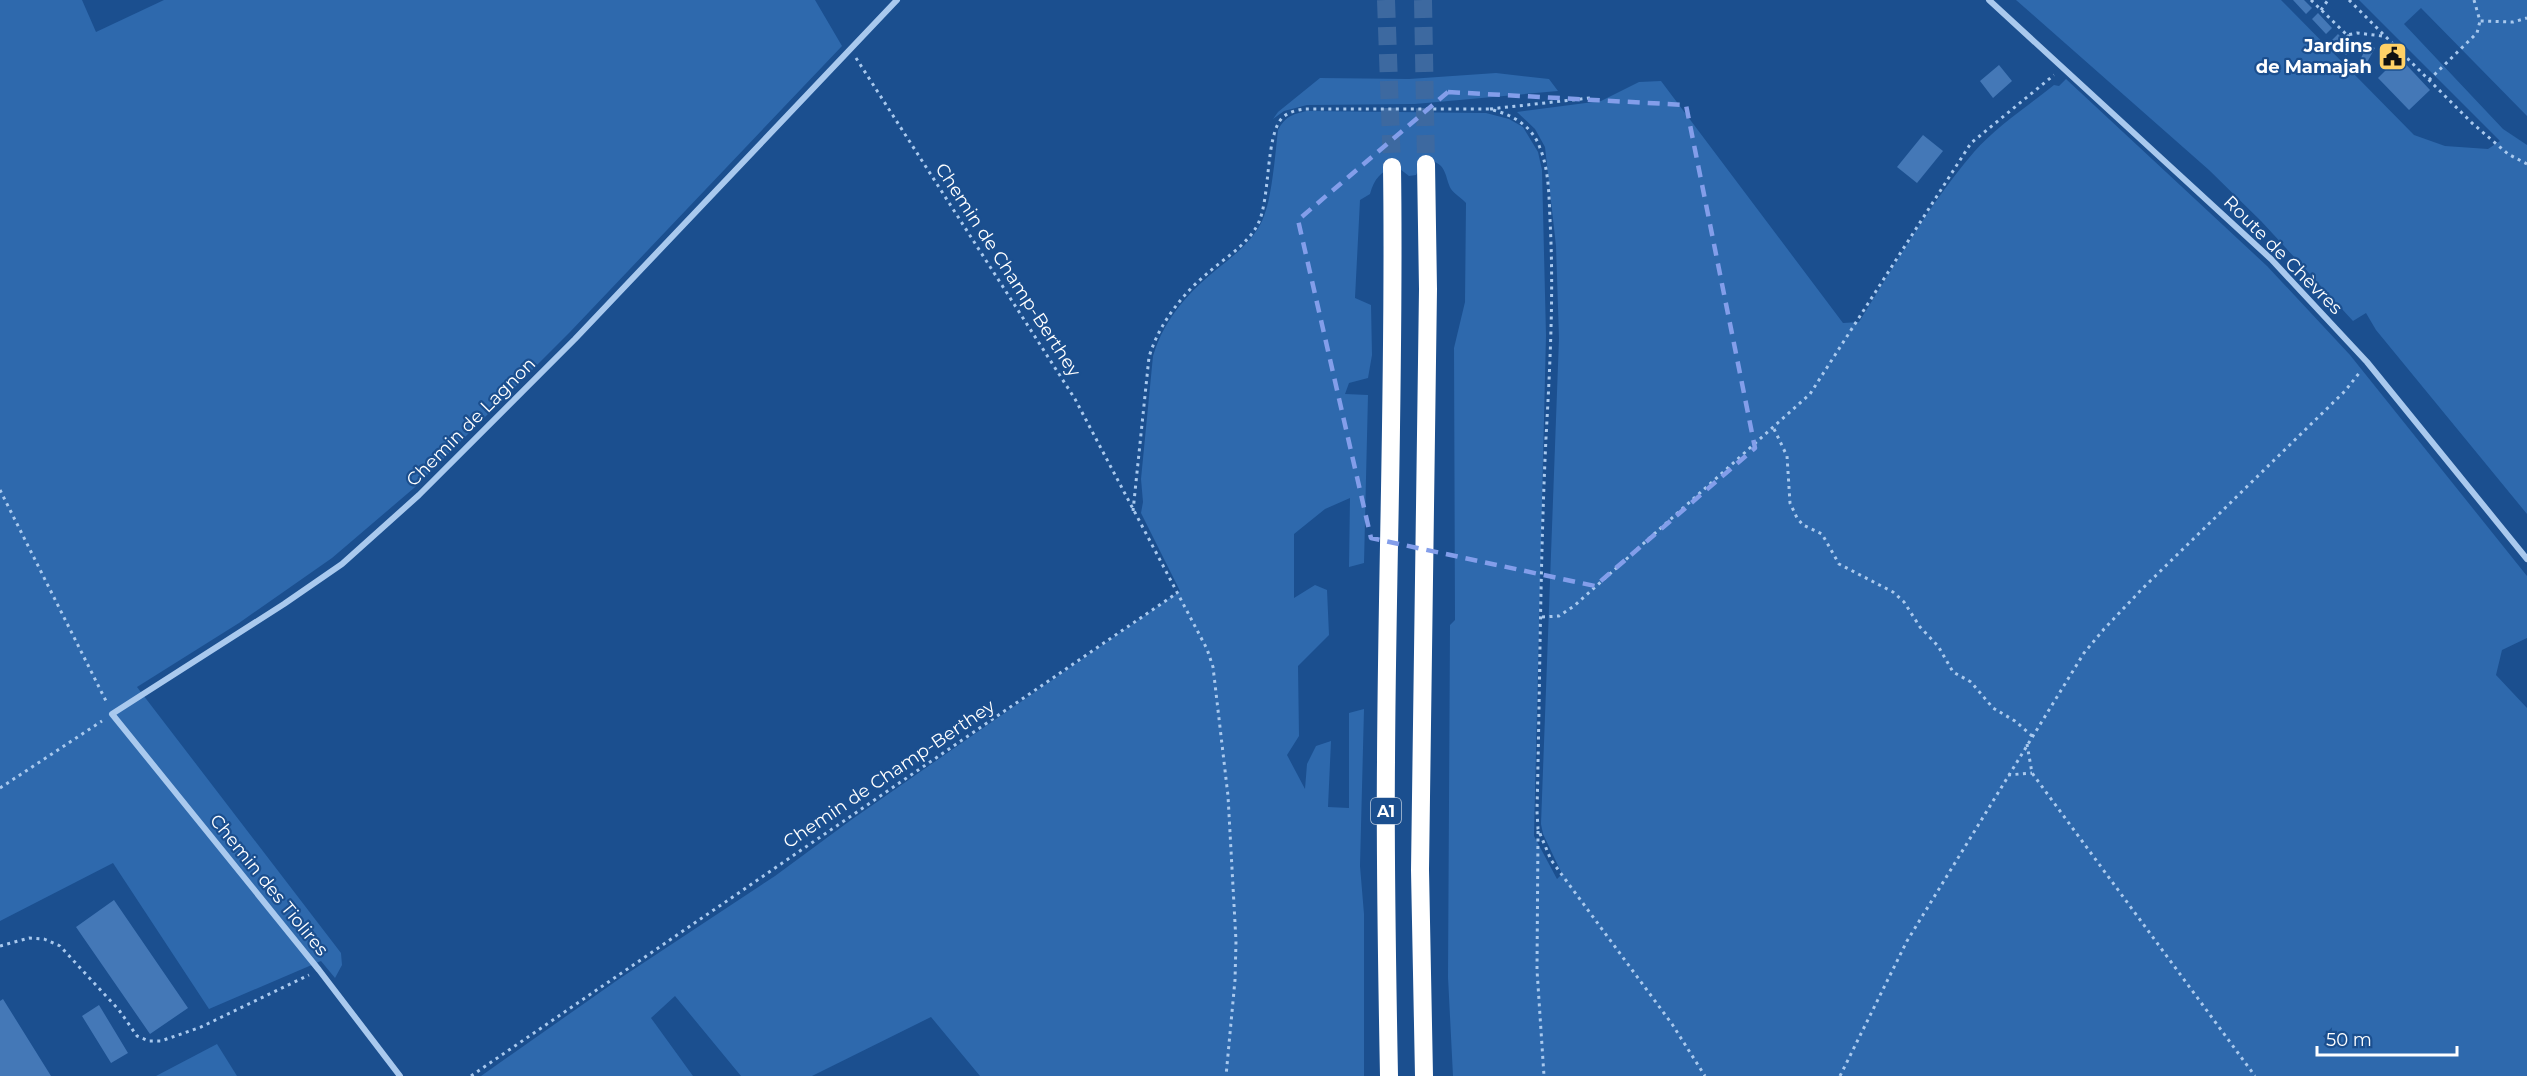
<svg xmlns="http://www.w3.org/2000/svg" width="2527" height="1076" viewBox="0 0 2527 1076" font-family="Montserrat,sans-serif">
<rect width="100%" height="100%" fill="#1b4f8f"/>
<!-- green -->
<path fill="#2e69ad" d="M0,0H82L96,32L164,0H815L842,46L570,332L414,488L332,558L239,623L137,687L341,953L342,965L335,978L321,961L209,1009L113,863L0,921Z
M2016,0H2281L2414,135L2445,146L2488,149L2500,141L2359,0H2527V116L2421,8L2404,24L2503,129L2527,145V514L2376,330L2366,313L2353,321L2261,221L2209,170Z
M1496,73L1549,79L1558,91L1415,104L1307,105L1284,111L1273,119L1278,112L1320,78L1409,79Z
M2066,79L2267,266L2350,355L2527,576V638L2502,650L2496,675L2527,708V1076H1453L1448,977L1450,625L1455,620L1454,348L1465,302L1466,203C1462,198 1454,194 1451,189C1445,178 1447,165 1432,161L1420,167L1416,175L1409,176L1396,166C1381,171 1374,179 1370,194L1360,200L1355,298L1371,305L1372,355L1368,378L1349,383L1345,394L1368,395L1364,563L1349,567L1350,498L1325,509L1294,534V598L1315,585L1327,590L1329,635L1298,666L1299,736L1287,755L1305,789L1307,764L1316,746L1331,741L1328,807L1349,808V713L1364,709L1360,866L1364,914V1076H980L931,1017L812,1076H741L675,996L651,1018L693,1076H481L619,979L775,876L851,820L1180,591L1141,513L1143,502L1141,479L1153,356C1161,328 1179,303 1201,283C1221,264 1246,250 1260,225C1272,204 1275,155 1278,130C1285,117 1292,114 1307,111L1486,113L1509,119L1523,127L1538,152L1542,170L1546,335L1534,836L1557,879L1562,874L1543,834L1541,824L1559,338L1556,246L1545,147L1535,129L1517,112L1601,101L1639,82L1661,81L1843,323L1859,322C1894,266 1930,203 1974,152C1997,126 2028,106 2054,85L2059,86Z
M217,1044L237,1076H156Z"/>
<!-- building -->
<path fill="#4478b7" d="M2293,0H2304L2312,8L2306,14Z
M2318,13L2332,28L2326,34L2312,19Z
M2338,34L2352,49L2346,55L2332,40Z
M2368,44L2375,48L2365,66L2359,62Z
M2399,57L2430,90L2409,110L2378,78Z
M1999,65L2012,81L1993,98L1980,81Z
M1923,135L1943,151L1917,183L1897,167Z
M114,900L188,1008L150,1034L76,927Z
M3,999L51,1076H0V1001Z
M99,1005L128,1053L111,1063L82,1016Z"/>
<g fill="none" stroke-linecap="round" stroke-linejoin="round">
<!-- motorway-tunnel -->
<path stroke="#3d69a0" stroke-width="18" stroke-dasharray="18 9" stroke-linecap="butt" d="M1386,0L1392,167
M1423,0L1426,164"/>
<!-- path -->
<path stroke="#a9c9ee" stroke-width="3" stroke-dasharray="3 4.5" stroke-linecap="butt" d="M2311,0L2347,35L2357,33L2382,36
M2349,0L2472,123L2508,154L2527,164
M2474,0L2480,21L2513,22L2527,18
M2321,10L2328,0
M2347,35L2358,48L2357,51
M856,58L1075,399L1207,649L1213,667L1228,796L1236,941L1235,980L1226,1076
M2429,80L2477,33L2480,21
M1490,109L1590,98
M1774,429L1787,456L1790,503L1797,518L1803,525L1822,534L1839,564L1893,592L1904,602L1920,627L1938,646L1953,672L1971,682L1993,708L2015,721L2032,736
M0,490L107,703
M1133,511L1149,357C1159,324 1182,294 1209,272C1226,257 1247,245 1258,224C1271,197 1265,134 1283,117C1289,112 1297,110 1304,109H1489C1511,114 1532,125 1540,148C1549,170 1549,197 1550,220C1554,293 1550,365 1546,438C1540,562 1540,687 1537,811L1538,829L1551,860L1672,1024L1705,1076
M1542,617L1559,616L1574,606L1810,394L1971,143L2054,75
M2027,744L2032,773L2255,1076
M2008,775L2032,773
M0,788L102,721
M1538,831L1537,970L1544,1076
M0,946L29,938L44,939L60,946L119,1010L137,1036L149,1041H161L201,1027L309,975
M471,1076L1177,593
M1840,1076L1907,941L2084,653L2104,629L2142,589L2345,391L2360,372"/>
<!-- minor -->
<path stroke="#a9c9ee" stroke-width="6" d="M1989,0L2271,259L2367,362L2527,559
M400,1076L319,970L112,714L284,604L342,564L419,495L575,339L897,0"/>
<!-- motorway -->
<path stroke="#fff" stroke-width="18" d="M1389,1076C1387,971 1385,866 1386,761C1387,563 1395,365 1392,167
M1424,1076L1420,870L1428,289L1426,164"/>
</g>
<!-- marked area -->
<path fill="none" stroke="#839eea" stroke-width="4.5" stroke-dasharray="12 8" stroke-linejoin="round" d="M1448,92L1686,105L1755,448L1595,586L1371,538L1298,220Z"/>
<!-- icons -->
<defs>
<symbol id="civic-square" viewBox="-11 -11 22 22"><rect x="-9" y="-9" width="18" height="18" rx="4" fill="#ffd166" stroke="#1b4f8f"/><path d="M-.6-6.5H3V-4.5H.6V-3L4-1V1h2V6H-6V1h2V-1L-.6-3ZM-1.2 2.5V6h2.4V2.5Z" fill="#111"/></symbol>
</defs>
<g fill-rule="evenodd">
<use href="#civic-square" x="2376" y="40" width="33" height="33"/>
</g>
<g text-anchor="middle" dominant-baseline="central" stroke-width="4.5" stroke-linejoin="round" paint-order="stroke">
<!-- shield labels -->
<rect fill="#1b4f8f" stroke="#bbcadd" stroke-width="1.5" x="1371" y="798" width="30" height="26" rx="4.5"/>
<g font-size="16" font-weight="bold" fill="#fff">
<text x="1386" y="811">A1</text>
</g>
<!-- poi labels -->
<g font-size="18" font-weight="bold" fill="#fff" stroke="#1b4f8f" text-anchor="end">
<text x="2372" y="46">Jardins<tspan x="2372" dy="21">de Mamajah</tspan></text>
</g>
<!-- street labels -->
<g font-size="18" fill="#fff" stroke="#1b4f8f">
<text transform="translate(2283 255) rotate(45)">Route de Chèvres</text>
<text transform="translate(1008 270) rotate(57)">Chemin de Champ-Berthey</text>
<text transform="translate(471 422) rotate(-45)">Chemin de Lagnon</text>
<text transform="translate(889 774) rotate(-34)">Chemin de Champ-Berthey</text>
<text transform="translate(269 885) rotate(51)">Chemin des Tiolires</text>
</g>
</g>
<!-- scale -->
<path d="M2317 1046v9h140v-9" fill="none" stroke="#ffffff" stroke-width="3"/>
<text x="2326" y="1046" font-size="18" fill="#ffffff" stroke="#1b4f8f" stroke-width="4.5" paint-order="stroke">50 m</text>
</svg>
